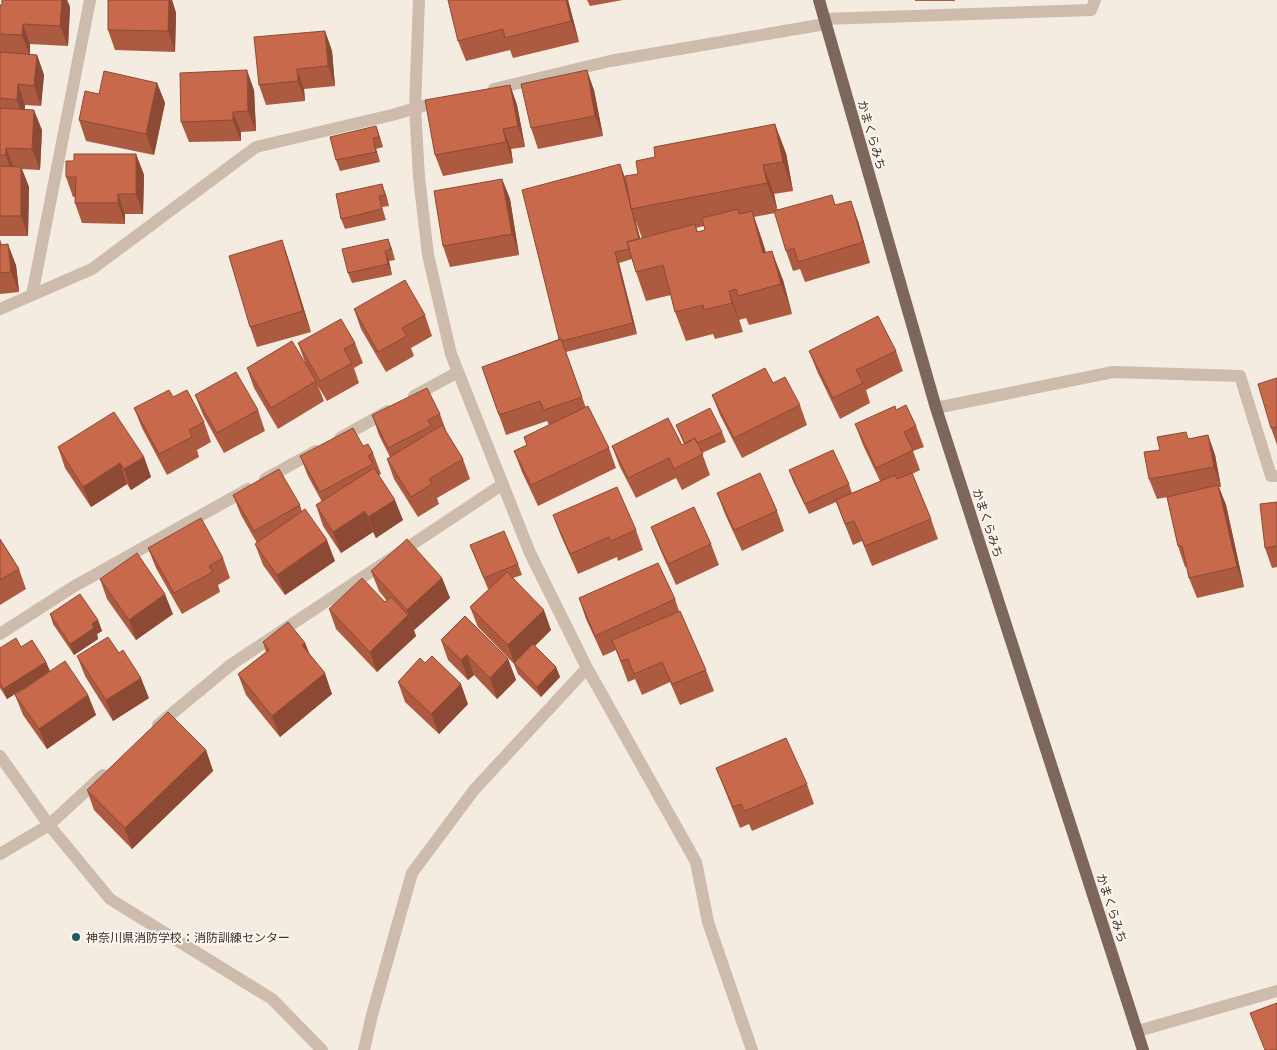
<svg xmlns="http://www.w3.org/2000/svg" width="1277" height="1050" viewBox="0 0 1277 1050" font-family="'IBM Plex Sans','Noto Sans JP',sans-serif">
<rect width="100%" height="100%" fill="#f4ebe1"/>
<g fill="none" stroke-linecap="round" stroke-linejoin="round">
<!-- minor -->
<path stroke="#cdbbac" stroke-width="12" d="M419,0L415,108L419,177L428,255L451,354L530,553L587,668L696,862L708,922L752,1050
M824,19L1091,10L1095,0
M494,89L610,61L825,24
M32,295L90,0
M0,309L92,269L256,147L392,115L423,106
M414,396L458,372
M936,408L1113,372L1240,376L1271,476H1277
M340,438L388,411
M265,479L316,451
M0,634L73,587L248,489
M158,725L232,664L503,484
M0,756L49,825L110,899L272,999L322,1050
M0,854L49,825L103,775
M1138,1031L1277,991
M364,1050L372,1015L412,873L474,790L587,668"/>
<!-- major -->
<path stroke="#7d675c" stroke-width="12" d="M819,0L936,408L1143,1050"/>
</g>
<!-- wall -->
<path fill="#ac5a40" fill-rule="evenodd" d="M2,0H68H67L70,7L68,46L30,44V54L37,55L44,75L41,106L25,105V109L42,130L40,170L22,169L29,187L28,236H0V5H2Z
M108,0H172L176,13L175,52L115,50L108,30Z
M568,0L579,42L513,58L510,50L466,61L458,41Z
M587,0H623L590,6Z
M915,0H955V1H915Z
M325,31L332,51L335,86L304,89L305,101L266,105L259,85Z
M157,83L165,103L154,155L86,141L79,120L99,94Z
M510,85L517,105L525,147L511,149L513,163L443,176L435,155Z
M254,90L256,131L241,132V141L189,142L181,122Z
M594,90L603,136L538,149L531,128Z
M376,126L383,147L376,149L380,162L340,171L336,160Z
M786,153L793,191L774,194L777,210L836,205L858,221L870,263L805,282L800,269L793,271L786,251L775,213L754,217L762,240L766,252L783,280L792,314L749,325L746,318L739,320L743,332L715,339L713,334L686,341L675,312L671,295L646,301L636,272L632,259L619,263L637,334L566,352L586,408L609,448L616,468L538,506L522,472L514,451L527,445L524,437L549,425L547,421L506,435L482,367L559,339L624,175L628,193ZM635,219L642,238H640ZM704,226L705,230L698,232L696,228Z
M136,154L144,175L143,214H125V224L82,223L75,203V197H73L66,177L74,161Z
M502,179L510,199L519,255L450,267L443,246Z
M336,194L386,195L389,206L382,207L386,220L345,229L341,219Z
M0,239L2,245L16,265L19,292L0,294Z
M388,239L395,260L389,261L392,275L352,283L348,273Z
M282,240L289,261L311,332L257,347L250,327Z
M354,309L425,315L432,336L411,348L414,356L386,372L361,329Z
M298,343H355L363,363L354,368L359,383L327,401L318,386L324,401L278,429L254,388L247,368L305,362Z
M809,351H896L903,371L866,390L870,403L840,419L817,371Z
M1277,378V445L1271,428Z
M773,383L800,405L807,425L742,458L720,415L712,395Z
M195,395L258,410L265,431L224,453L203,415Z
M173,397L204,422L211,442L197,450L199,457L167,475L142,428L134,408Z
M896,410L916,426L924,447L913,451L920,470L912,474L931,519L938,539L872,566L862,541L853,545L836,502L809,514L793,481L789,470L849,484L852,493L880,481L863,445L855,424Z
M440,414L447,433L463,459L470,479L437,498L439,504L418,517L394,479L387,459L390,457L379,435L372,415Z
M676,425L722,432L726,442L702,453L710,475L682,490L676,478L636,498L620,467L612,446L682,445L684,444Z
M1208,435L1215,455L1221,487H1219L1226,505L1244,587L1197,598L1189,578L1187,566L1185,567L1178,546L1167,497L1157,499L1149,479L1160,450L1189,439Z
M363,446L373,453L381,474L379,475L403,520L376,538L373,532L341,553L323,526L316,505L322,502L308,476L300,456Z
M58,447L144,457L151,477L131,490L127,484L91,507L65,468Z
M717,493L777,511L784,531L742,551L725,514Z
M233,495L300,505L302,512L335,561L285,595L263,565L255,544L257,543L241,515Z
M1277,502V567L1272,568L1265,548Z
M553,515L636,530L643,550L618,561L617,557L578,574L561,536Z
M651,527L711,544L719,565L676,585L659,547Z
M0,539L19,569L26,589L0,605Z
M470,545L518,564L522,575L513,578L551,630L535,646L556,667L560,677L541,697L518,674L514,664L478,627L470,607L490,588L488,589Z
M148,548L223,558L230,578L218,585L220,592L182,614L156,568Z
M371,571L442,578L450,598L414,630L416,636L377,672L336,629L329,609L385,602L387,601L379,591Z
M100,579L173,614L136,640L107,599Z
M579,598L675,599L679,611L706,670L714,691L680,705L670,682L642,695L635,679L628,682L616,650L603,656L586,619Z
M50,614L98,620L102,631L97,634L98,639L74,655L53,624Z
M441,640L508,659L516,680L497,699L474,675L468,680L448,660Z
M263,642L305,643L310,655L332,694L280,737L246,695L238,674L266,652Z
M21,647L46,662L50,671L88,695L96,715L47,749L23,715L15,695L25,688L7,699L0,688V648Z
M77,656L149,698L113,721L85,676Z
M398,682L468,704L439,734L405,702Z
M206,750L213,771L132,849L94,810L87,790Z
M716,768L807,784L814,804L752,831L749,824L740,828Z"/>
<!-- shaded-wall -->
<path fill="#8c4a34" d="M62,0H67L70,7L68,46L60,26Z
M169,0H172L176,13L175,52L168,31Z
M566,0H568L579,42L571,21Z
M23,24L30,44V56L22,35Z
M325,31L332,51L335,86L328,66Z
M37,55L44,75L41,106L34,86Z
M297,69L304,89L305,101L298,81Z
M247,70L254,90L256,131L248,111Z
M587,70L594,90L603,136L595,116Z
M157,83L165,103L154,155L146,134Z
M18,84L25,105L24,120L17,100Z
M510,85L517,105L525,147L518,126Z
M34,110L42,130L40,170L32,149Z
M233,112L241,132V141L233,120Z
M775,124L786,153L793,191L783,162Z
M376,126L380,137L383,147L379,137Z
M503,129L511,149L513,163L506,142Z
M373,138L376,149L380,162L376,152Z
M6,148L14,168L13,176L6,155Z
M136,154L144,175L143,214L136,194Z
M620,164L624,175L632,209H631L635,219L645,257L641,246Z
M763,165L774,194L778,212L767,183Z
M21,167L29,187L28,236L21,216Z
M502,179L510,199L519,255L512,234Z
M382,184L386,195L389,206L385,195Z
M118,194L125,214V224L118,203Z
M851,201L858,221L870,263L863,242Z
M752,211L762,240L773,282L763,253Z
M388,239L392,249L395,260L391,249Z
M282,240L289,261L311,332L303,311Z
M8,244L16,265L19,292L11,272Z
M385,251L389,261L392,275L388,264Z
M772,251L783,280L792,314L781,284Z
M615,252L619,263L637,334L633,323Z
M729,291L739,320L743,332L732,303Z
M1208,435L1215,455L1221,487L1214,467Z
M144,457L151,477L131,490L124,469Z
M120,463L127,484L91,507L83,487Z
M1218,485L1226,505L1244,587L1237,567Z
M395,500L403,520L376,538L368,517Z
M365,511L373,532L341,553L333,532Z
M327,540L335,561L285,595L277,575Z
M442,578L450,598L414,630L407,610Z
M165,594L173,614L136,640L129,620Z
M544,610L551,630L515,665L508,645Z
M408,615L416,636L377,672L370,652Z
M98,620L102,631L97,634L98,639L74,655L70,644L92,624Z
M305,643L313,663L302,645Z
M467,655L474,675L468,680L461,660Z
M508,659L516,680L497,699L490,678Z
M46,662L50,672L7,699L3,689Z
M556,667L560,677L541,697L537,687Z
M325,673L332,694L280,737L272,716Z
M141,678L149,698L113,721L106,700Z
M461,684L468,704L439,734L431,714Z
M88,695L96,715L47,749L39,729Z
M206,750L213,771L132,849L125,828Z"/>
<!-- building -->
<path fill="#c8694b" stroke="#8c4a34" d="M2,0H62L60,26L23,24L22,35L0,34V5H2Z
M108,0H169L168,31L108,30Z
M448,0H566L571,21L505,38L503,29L458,41Z
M325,31L328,66L297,69L298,81L259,85L254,37Z
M0,52L37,55L34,86L18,84L17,100L0,98Z
M247,70L248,111L233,112V120L181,122L180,73Z
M587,70L595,116L531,128L521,84Z
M104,71L157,83L146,134L79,120L85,91L99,94Z
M510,85L518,126L503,129L506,142L435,155L425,100Z
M0,108L34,110L32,149L6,148V155H0Z
M775,124L783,162L763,165L767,183L631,209L625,176L638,174L636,161L655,157L654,147Z
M376,126L379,137L373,138L376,152L336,160L330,137Z
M74,154H136V194H118V203H75L76,177H66V161H74Z
M620,164L639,239L627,242L629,249L615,252L633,323L562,341L561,339H559L522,190Z
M0,166L21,167V216H0Z
M502,179L512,234L443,246L434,191Z
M382,184L385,195L379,196L382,209L341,219L336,194Z
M832,195L835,205L851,201L863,242L798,262L794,248L786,251L774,211Z
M738,209L739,214L752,211L763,253L772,251L781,284L738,296L736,289L729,291L732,303L704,310L703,305L675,312L663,265L636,272L627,242L695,224L697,232L705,230L702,218Z
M388,239L391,249L385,251L388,264L348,273L342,249Z
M282,240L303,311L250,327L229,256Z
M8,244L11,272L0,273V245Z
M405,280L425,315L402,328L407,336L378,352L354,309Z
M878,316L896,351L856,370L863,383L833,398L809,351Z
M341,319L355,343L344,349L352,363L320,381L298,343Z
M561,339L582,397L544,410L540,401L499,415L482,367Z
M292,341L316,381L271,408L247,368Z
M765,368L773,383L785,377L800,405L734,438L712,395Z
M236,372L258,410L217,433L195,395Z
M1277,378V427L1271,428L1258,384Z
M427,388L440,414L428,420L431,426L388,448L372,415Z
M169,390L173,397L187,390L204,422L189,430L192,437L159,454L134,408Z
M906,405L916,426L904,432L913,450L876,468L855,424L895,406L896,410Z
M588,406L609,448L531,485L514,451L527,445L524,437Z
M710,408L722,432L697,443L695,438L685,444L676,425Z
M114,412L144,457L124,469L120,463L83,487L58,447Z
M668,418L682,445L695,438L703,454L674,469L669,458L628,478L612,446Z
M442,425L463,459L429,479L432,484L411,497L387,459Z
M353,428L363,446L368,444L373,453L368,456L373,464L320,492L300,456Z
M1186,432L1188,439L1208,435L1214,467L1149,479L1144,452L1160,450L1157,437Z
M833,450L849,484L805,504L789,470Z
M374,468L395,500L368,517L365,511L333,532L316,505Z
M279,469L300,505L254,531L233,495Z
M760,473L777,511L734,530L717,493Z
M912,473L931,519L865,546L854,521L845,524L836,500L895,475L897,479Z
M1218,485L1237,567L1189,578L1182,546H1178L1167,497Z
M617,487L636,530L611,541L609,537L570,554L553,515Z
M1277,502V546L1265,548L1260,504Z
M694,507L711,544L668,564L651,527Z
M305,509L327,540L277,575L255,544Z
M201,518L223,558L209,566L213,572L174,593L148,548Z
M504,531L518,564L484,578L470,545Z
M0,539L19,569L0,580Z
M407,539L442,578L407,610L371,571Z
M137,553L165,594L129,620L100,579Z
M658,563L675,599L595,636L579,598Z
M507,572L544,610L508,645L470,607Z
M362,578L385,602L391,597L408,615L370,652L329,609Z
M80,594L98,620L92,624L94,628L70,644L50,614Z
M680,611L706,670L672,684L662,662L634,674L628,659L621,661L612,640Z
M465,616L508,659L490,678L467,655L461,660L441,640Z
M288,622L305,643L302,645L325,673L272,716L238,674L269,650L263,642Z
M108,637L119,653L123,650L141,678L106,700L77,656Z
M16,638L21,647L32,640L46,662L3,689L0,683V648Z
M533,644L556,667L537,687L514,663Z
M432,656L461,684L431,714L398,682L420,658L425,663Z
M65,661L88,695L39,729L15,695Z
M168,712L206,750L125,828L87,790Z
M786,738L807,784L745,811L741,804L733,807L716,768Z
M1277,1003V1050H1265L1250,1013Z"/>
<!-- markers -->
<circle fill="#1f5a5e" stroke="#fbf5ee" stroke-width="2" cx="76" cy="937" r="5"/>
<g text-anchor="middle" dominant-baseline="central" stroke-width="4" stroke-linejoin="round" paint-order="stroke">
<!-- street labels -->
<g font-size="12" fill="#3b302b" stroke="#fbf5ee">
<text transform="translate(872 135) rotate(74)">かまくらみち</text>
<text transform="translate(988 523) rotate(72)">かまくらみち</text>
<text transform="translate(1112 908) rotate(72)">かまくらみち</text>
</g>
<!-- poi labels -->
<g font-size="12" fill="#3b302b" stroke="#fbf5ee" text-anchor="start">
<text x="86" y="937">神奈川県消防学校：消防訓練センター</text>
</g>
</g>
</svg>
